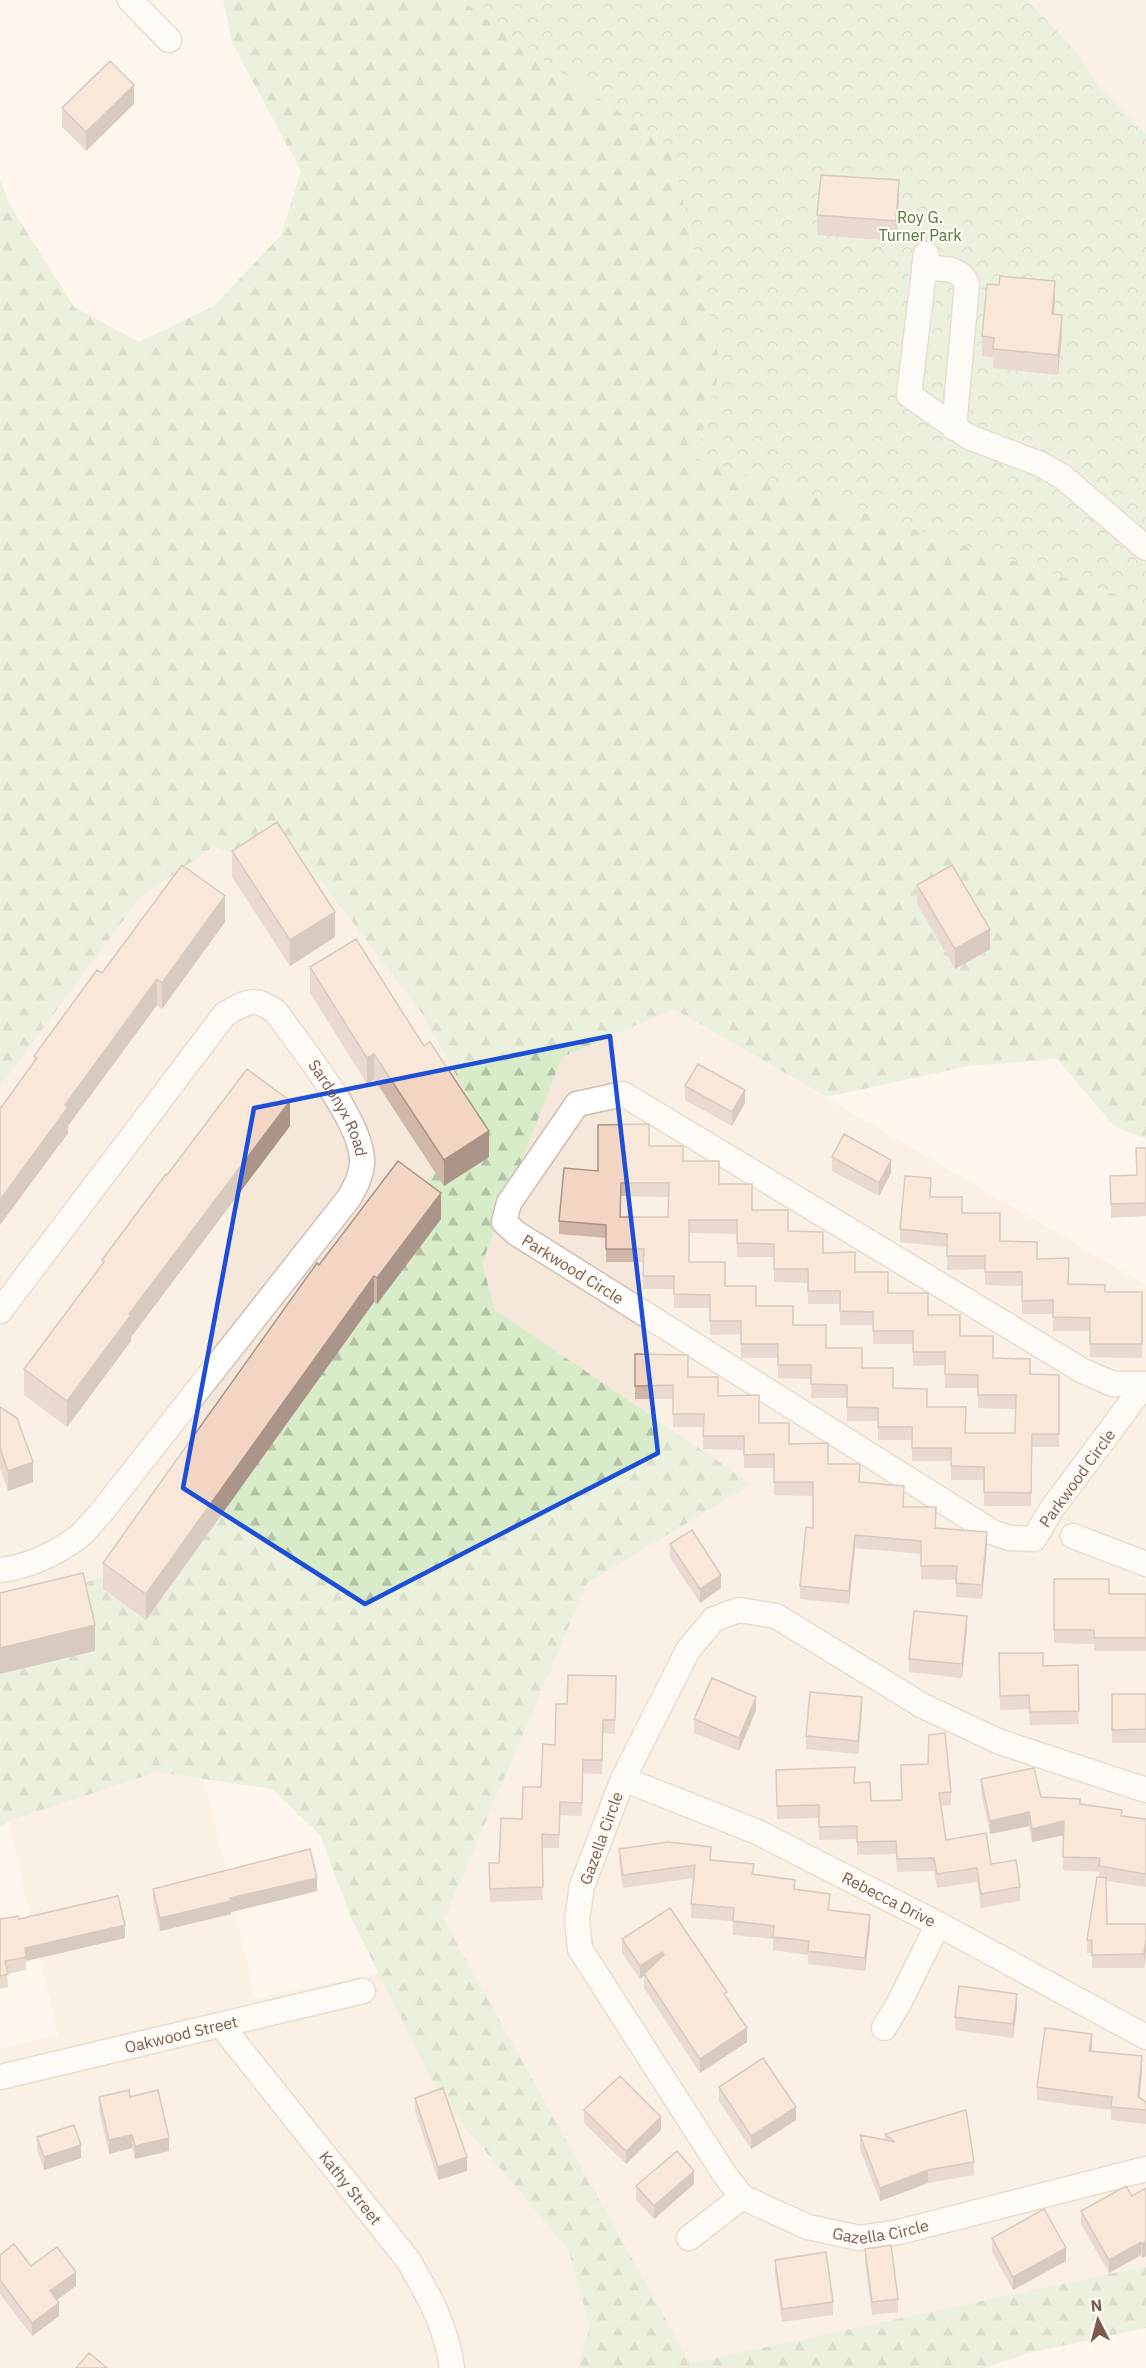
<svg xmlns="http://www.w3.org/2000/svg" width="1146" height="2368" viewBox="0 0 1146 2368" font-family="'IBM Plex Sans',sans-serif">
<defs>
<pattern id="forest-firs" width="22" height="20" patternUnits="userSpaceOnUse" patternTransform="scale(1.5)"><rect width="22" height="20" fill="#d8ecc9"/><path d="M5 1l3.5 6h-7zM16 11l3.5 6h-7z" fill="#b4c2a5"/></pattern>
<pattern id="park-crowns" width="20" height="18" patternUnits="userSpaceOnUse" patternTransform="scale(1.5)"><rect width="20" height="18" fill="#d8ecc9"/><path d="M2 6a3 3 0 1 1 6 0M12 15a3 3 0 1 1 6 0" fill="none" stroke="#b4c2a5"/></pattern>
</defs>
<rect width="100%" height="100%" fill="#fdf6ec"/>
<!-- residential -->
<path fill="#f5e8da" d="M999,0H1146V139Z
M254,718L562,1056L674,1009L1146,1285V2266L665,2368H0V2049L58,2035L9,1821L157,1772L204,1779L255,1998L379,1973L465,1958L444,1920L587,1583L0,1717V1051Z"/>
<!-- forest -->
<path fill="url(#forest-firs)" d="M223,0H466L671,149L721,366L696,458L1146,604V1139L1115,1127L1057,1059L969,1066L826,1097L674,1009L562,1057L482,1263L495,1310L752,1484L587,1583L444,1920L690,2363L1146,2266V2328L1028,2353L985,2368H577L590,2326L568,2249L443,2101L352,1920L320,1835L272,1789L157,1772L9,1821L0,1828V1613L152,1559L374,1238L457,1147L474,1108L424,1016L321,881L213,847L139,899L0,1086V180L10,205L74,307L139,342L214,306L281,235L301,171L232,43Z"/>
<!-- park -->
<path fill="url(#park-crowns)" d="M462,0H1027L1071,46L1100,88L1146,134V604L696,458L721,366L671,149L486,19Z"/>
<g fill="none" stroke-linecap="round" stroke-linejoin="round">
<defs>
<g id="minor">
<path d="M130,0L169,40"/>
<path d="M926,254L909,395L969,437L1040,464L1063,477L1146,548"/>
<path d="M924,268C941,269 960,266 967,284L954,428"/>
<path d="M623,1094L1083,1371L1113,1384H1145L1051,1510L1034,1539L1009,1538L992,1532L516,1233L504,1222L509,1203L577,1104Z"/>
<path id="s1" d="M0,1311L225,1014C248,1002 253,995 276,1012C300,1046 365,1124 362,1164C361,1177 355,1187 349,1198L100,1514C92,1522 85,1532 77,1538C55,1554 27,1567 0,1570"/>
<path d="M1073,1536L1146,1564"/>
<path id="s2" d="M623,1779L755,1831L938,1924L1146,2037"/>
<path id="s3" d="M1146,1790L1000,1742L923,1706L776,1616L739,1610L714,1619L688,1650L623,1779L582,1886L577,1919L580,1949L725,2175L742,2197L808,2227L859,2238L899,2232L1146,2169"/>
<path id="s4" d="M221,2025L408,2260C429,2296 446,2325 452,2368"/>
<path d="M884,2028L899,2003L938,1924"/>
<path id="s5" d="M0,2077L363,1991"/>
<path d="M689,2238L742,2197"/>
</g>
</defs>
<!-- minor casing -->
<use href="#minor" stroke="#d1beb0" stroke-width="27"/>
<!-- minor -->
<use href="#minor" stroke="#fff" stroke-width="24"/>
</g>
<!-- wall -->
<path fill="#d1b7a8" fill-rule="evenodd" d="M134,104L86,151L62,127V108Z
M899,200L896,241L817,235V215Z
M1055,301L1054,314L1062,334L1058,375L993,368V357L982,356V336Z
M232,851L335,937L290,966L232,877Z
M917,885L990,949L955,969L917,904Z
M225,922L162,1009L157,1005L68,1126V1133L0,1225V1109L34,1063V1056L102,973Z
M310,967L489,1157L444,1186L374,1079L367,1084L310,993Z
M685,1086L745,1103L732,1126L685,1100Z
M290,1126L131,1337V1341L67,1427L24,1395V1369L102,1264V1260L167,1175Z
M649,1146L683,1161L719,1184L752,1210L888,1293L928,1315L993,1358L1030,1374L1059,1375V1447H1032L1031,1506H984V1480H951V1461H912V1440H878V1421H847V1398H811V1379L778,1378V1358H741V1334L710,1335V1308H674V1289H643V1262H606V1238L559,1234V1221L598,1171ZM621,1196L668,1197V1217H620ZM689,1233L737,1234V1257H774V1282L808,1283V1304H840V1325H873V1344H913V1366L945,1365V1388H978V1408L1016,1409L1015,1433H965L927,1407L893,1388L862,1368L826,1348L793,1325L756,1306L689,1262Z
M1146,1148V1216L1111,1218L1110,1176L1137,1175Z
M832,1157L891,1173L879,1196L832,1171Z
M931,1192V1197L962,1213L1000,1241L1037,1259L1068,1284L1105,1292H1142V1358L1090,1357V1331H1053V1314H1022V1286L985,1285V1269L947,1270V1247L900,1242V1229Z
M441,1219L377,1304L374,1302L146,1620L103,1589V1563L319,1265Z
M635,1354L688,1377L718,1396L789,1444L860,1482L904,1499V1507L936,1528L987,1546L982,1599L956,1597V1580L921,1579V1554L855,1548L849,1604L800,1599V1586L813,1528V1496L774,1495V1468H744V1450L703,1449V1427H673V1399H635Z
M0,1407L33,1482L8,1491L0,1468Z
M670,1544L721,1588L700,1603L670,1558Z
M1054,1579L1109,1594H1146V1651H1094V1644L1054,1643Z
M967,1629L962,1678L909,1672V1659Z
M999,1653L1043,1666L1078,1665L1079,1724L1030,1725L1029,1709L1000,1710Z
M616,1676L615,1734L603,1733L602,1774L583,1773L582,1816L560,1815L559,1848H542L543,1900L490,1902L489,1863H499L522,1819L541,1787L567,1704Z
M1112,1694H1146V1743H1112Z
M756,1710L739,1751L694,1733V1719Z
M862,1711L858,1754L806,1749V1736Z
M901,1765L951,1792V1805L941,1806L946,1840L991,1864L1020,1887V1901L981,1908L977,1882L937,1888L934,1871L897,1872L896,1854L857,1855V1839L819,1840V1818L777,1819L776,1770L855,1783L871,1801L902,1800Z
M981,1779L1041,1797L1080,1804L1122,1816L1146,1819V1887L1106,1881L1107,1924H1146L1144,1968H1092V1953H1087V1940L1099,1877V1872L1063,1870L1064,1835L1032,1842L1029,1826L990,1834L981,1792Z
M619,1849L711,1860L795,1889L830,1910L870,1928L865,1971L808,1964V1955L773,1950V1939L733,1935V1921L691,1918V1904L693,1878L623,1888L619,1863Z
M153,1889L317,1891L231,1912V1914L160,1931L153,1902Z
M670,1908L727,1998L747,2042L700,2073L644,1988V1976L640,1979L622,1953V1939Z
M0,1919H19L125,1938L26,1961V1970L7,1974L8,1987L0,1989Z
M1017,2007L1013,2038L955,2030V2017Z
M1092,2048L1091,2052L1142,2070L1140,2098L1146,2102V2124L1111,2120V2110L1037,2100V2087Z
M719,2087L796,2120L751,2149L719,2101Z
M99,2097H130L169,2151L135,2159L132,2148L109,2154L99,2110Z
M415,2098L467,2171L438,2180L415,2111Z
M584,2110L661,2130L626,2164L584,2123Z
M885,2134L974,2162V2175L928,2183L880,2201L860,2149V2135L885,2140Z
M37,2137L81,2158L44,2170L37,2150Z
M694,2184L654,2219L636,2200V2186Z
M1146,2188V2256L1142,2258L1141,2255L1109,2273L1081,2224V2211L1132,2196Z
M992,2238L1066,2261L1013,2290L992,2252Z
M865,2249L898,2299V2312L872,2315L865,2262Z
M0,2255L31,2266L76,2286L57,2300L59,2316L32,2336L0,2294Z
M775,2260L833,2302V2315L782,2322L775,2273Z"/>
<!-- shaded-wall -->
<path fill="#aa9588" d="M134,85V104L86,151V132Z
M899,180V200L896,241V221Z
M1055,281V301L1052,333V314Z
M1062,315V334L1058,375V355Z
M225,896V922L162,1009V983Z
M335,912V937L290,966V940Z
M990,929V949L955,969V949Z
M157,979V1005L68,1126V1133L0,1225V1200L65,1105Z
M374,1054V1079L367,1084V1058Z
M745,1090V1103L732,1126V1112Z
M290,1101V1126L131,1337V1341L67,1427V1401L129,1314Z
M489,1131V1157L444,1186V1160Z
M891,1160V1173L879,1196V1183Z
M441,1193V1219L377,1304V1278Z
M374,1276V1302L146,1620V1594Z
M33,1462V1482L8,1491V1471Z
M987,1532V1546L982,1599V1585Z
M855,1535V1548L849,1604V1591Z
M721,1575V1588L700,1603V1589Z
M967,1616V1629L962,1678V1664Z
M95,1625V1651L0,1674V1648Z
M756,1697V1710L739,1751V1738Z
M862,1697V1711L858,1754V1741Z
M1029,1812V1826L990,1834V1821Z
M1064,1821V1835L1032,1842V1829Z
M317,1878V1891L231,1912V1914L160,1931V1918L230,1898Z
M870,1915V1928L865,1971V1958Z
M125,1925V1938L26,1961L25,1948Z
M1146,1939V1952L1144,1968V1954Z
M662,1952V1966L644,1974V1976L640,1979V1966Z
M1017,1994V2007L1013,2038V2024Z
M747,2028V2042L700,2073V2059Z
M1092,2034V2048L1089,2065V2051Z
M1142,2056V2070L1138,2111V2097Z
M796,2107V2120L751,2149V2136Z
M661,2117V2130L626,2164V2151Z
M132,2135V2148L109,2154V2140Z
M169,2138V2151L135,2159V2146Z
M81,2145V2158L44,2170V2157Z
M467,2157V2171L438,2180V2167Z
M928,2170V2183L880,2201V2188Z
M694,2171V2184L654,2219V2206Z
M1141,2242V2255L1109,2273V2260Z
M1146,2242V2256L1142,2258V2244Z
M1066,2248V2261L1013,2290V2277Z
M76,2272V2286L50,2305V2291Z
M59,2303V2316L32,2336V2323Z"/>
<!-- building -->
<path fill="#f3d5c3" stroke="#aa9588" stroke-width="1.5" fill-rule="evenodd" d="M110,61L134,85L86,132L62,108Z
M821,175L899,180L896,221L817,215Z
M1000,276L1055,281L1052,314L1062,315L1058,355L993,349L994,338L982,336L987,284L999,285Z
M277,822L335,912L290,940L232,851Z
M182,865L225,896L162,983L157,979L65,1105L68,1107L0,1200V1109L37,1058L34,1056L97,970L102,973Z
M952,865L990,929L955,949L917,885Z
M356,939L424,1046L430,1042L489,1131L444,1160L374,1054L367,1058L310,967Z
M698,1064L745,1090L732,1112L685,1086Z
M247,1069L290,1101L129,1314L131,1315L67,1401L24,1369L104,1262L102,1260L166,1174L167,1175Z
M649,1124V1146H683V1161H719V1184H752V1210H788V1231L823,1232V1253L855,1252V1272H888V1293H928V1315H960V1336H993V1358L1030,1359V1374L1059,1375V1434H1032L1031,1493L984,1492V1467L951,1466V1448H912V1427H878V1408L847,1407V1385L811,1384V1365H778V1344H741V1321H710V1295L674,1294V1276H643L644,1249H606V1225L559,1221L564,1168L598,1171V1125ZM621,1183H669L668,1217H620ZM689,1220H737V1243L774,1244V1269H808V1291H840V1311L873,1312V1331H913V1352H945V1374L978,1375V1395H1016L1015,1433H965L966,1407H927V1389L893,1388V1368H862V1348H826V1325H793V1306H756V1286H725V1262H689Z
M844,1134L891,1160L879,1183L832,1157Z
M1136,1148H1146V1203L1111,1204L1110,1176L1137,1175Z
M398,1161L441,1193L377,1278L374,1276L146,1594L103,1563L317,1263L319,1265Z
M905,1176L931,1178L930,1197H962V1213H1000V1241L1037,1242V1259L1069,1258L1068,1284L1105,1285V1292H1142V1344H1090V1318L1053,1317V1300L1022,1301V1272H985V1256H947V1234L900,1229Z
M635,1354L688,1355V1377H718V1396L759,1395V1423H789V1444L828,1443V1464H860L859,1482L904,1486L903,1507H936L935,1528L987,1532L982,1585L956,1583L957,1566H921V1541L855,1535L849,1591L800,1586L806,1527L813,1528V1482H774V1454L744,1455V1436H703L704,1414H673V1385L635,1386Z
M0,1407L17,1418L33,1462L8,1471L0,1448Z
M692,1530L721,1575L700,1589L670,1544Z
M83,1573L95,1625L0,1648V1593Z
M1054,1579H1109V1594H1146V1638H1094V1630H1054Z
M914,1611L967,1616L962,1664L909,1659Z
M999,1653H1043V1666L1078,1665L1079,1711L1030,1712L1029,1695L1000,1696Z
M568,1675L616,1676L615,1720H603L602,1760H583L582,1803L560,1802L559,1835L542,1834L543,1887L490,1889L489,1863H499L501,1818L522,1819L523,1787H541L543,1744L555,1745L556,1704H567Z
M712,1678L756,1697L739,1738L694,1719Z
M810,1692L862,1697L858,1741L806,1736Z
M1112,1694H1146V1729L1112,1730Z
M945,1733L951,1792L939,1793L946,1840L986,1833L991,1864L1016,1860L1020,1887L981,1894L977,1868L937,1874L934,1858L897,1859L896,1841L857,1842V1826L819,1827V1805L777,1806L776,1770L855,1767L854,1783L870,1782L871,1801L902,1800L901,1765L928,1764L929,1735Z
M1034,1768L1041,1797L1080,1799V1804L1122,1810L1121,1816L1146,1819V1874L1099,1866L1100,1858L1063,1857L1064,1821L1032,1829L1029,1812L990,1821L981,1779Z
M668,1842L711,1847L710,1860L754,1864L752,1874L795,1880L794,1889L830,1894L828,1910L870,1915L865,1958L808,1951L809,1941L773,1937L774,1926L733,1921L734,1908L691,1904L695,1865L623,1875L619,1849Z
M310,1849L317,1878L230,1898L231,1901L160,1918L153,1889Z
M1097,1877L1106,1878L1107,1924H1146V1939L1144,1954L1092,1955V1940H1087Z
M118,1896L125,1925L25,1948L26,1957L5,1961L8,1974L0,1976V1919L18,1916L19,1919Z
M670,1908L727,1992L724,1994L747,2028L700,2059L644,1974L664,1955L662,1952L640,1966L622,1939Z
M959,1986L1017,1994L1013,2024L955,2017Z
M1045,2028L1092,2034L1089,2051L1142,2056L1138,2097L1146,2102V2110L1111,2107L1112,2097L1037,2087Z
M763,2058L796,2107L751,2136L719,2087Z
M620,2076L661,2117L626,2151L584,2110Z
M443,2088L467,2157L438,2167L415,2098Z
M129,2090L130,2097L158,2090L169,2138L135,2146L132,2135L109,2140L99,2097Z
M966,2110L974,2162L928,2170L880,2188L860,2135L895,2142L885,2134Z
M74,2125L81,2145L44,2157L37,2137Z
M677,2151L694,2171L654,2206L636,2186Z
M1126,2186L1132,2196L1146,2188V2242L1142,2244L1141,2242L1109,2260L1081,2211Z
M1044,2209L1066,2248L1013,2277L992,2238Z
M14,2244L31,2266L57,2247L76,2272L50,2291L59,2303L32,2323L0,2280V2255Z
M891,2245L898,2299L872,2302L865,2249Z
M826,2252L833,2302L782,2309L775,2260Z
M89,2353L107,2368H76Z"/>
<!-- marked area -->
<path d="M0 0H1146V2368H0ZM610,1036L658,1453L365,1604L183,1488L254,1108Z" fill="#fdf6ec" fill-opacity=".55" fill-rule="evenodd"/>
<path fill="none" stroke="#1d4ed8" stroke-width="4.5" stroke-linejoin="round" d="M610,1036L658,1453L365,1604L183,1488L254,1108Z"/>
<g text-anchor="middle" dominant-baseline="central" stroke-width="4.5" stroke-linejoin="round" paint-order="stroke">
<!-- park labels -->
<g font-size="16" fill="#537a41" stroke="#fffaf3">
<text x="920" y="217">Roy G.<tspan x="920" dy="18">Turner Park</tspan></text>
</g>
<!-- street labels -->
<g font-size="16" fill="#7a5c4d" stroke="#fffaf3">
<text stroke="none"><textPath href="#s1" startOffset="544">Sardonyx Road</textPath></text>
<text transform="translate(573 1269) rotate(32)">Parkwood Circle</text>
<text transform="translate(1077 1478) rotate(-54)">Parkwood Circle</text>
<text transform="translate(601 1838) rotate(-70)">Gazella Circle</text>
<text stroke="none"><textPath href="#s2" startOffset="292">Rebecca Drive</textPath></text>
<text stroke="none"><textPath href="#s5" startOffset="186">Oakwood Street</textPath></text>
<text stroke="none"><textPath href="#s4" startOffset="208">Kathy Street</textPath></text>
<text stroke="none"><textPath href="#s3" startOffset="1281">Gazella Circle</textPath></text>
</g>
</g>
<!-- north arrow -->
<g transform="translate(1098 2320) rotate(354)" stroke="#fffaf3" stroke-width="4.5" paint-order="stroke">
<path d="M0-4.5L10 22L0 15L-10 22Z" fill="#7a5c4d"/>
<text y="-9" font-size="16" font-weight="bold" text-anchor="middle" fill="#7a5c4d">N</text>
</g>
</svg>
